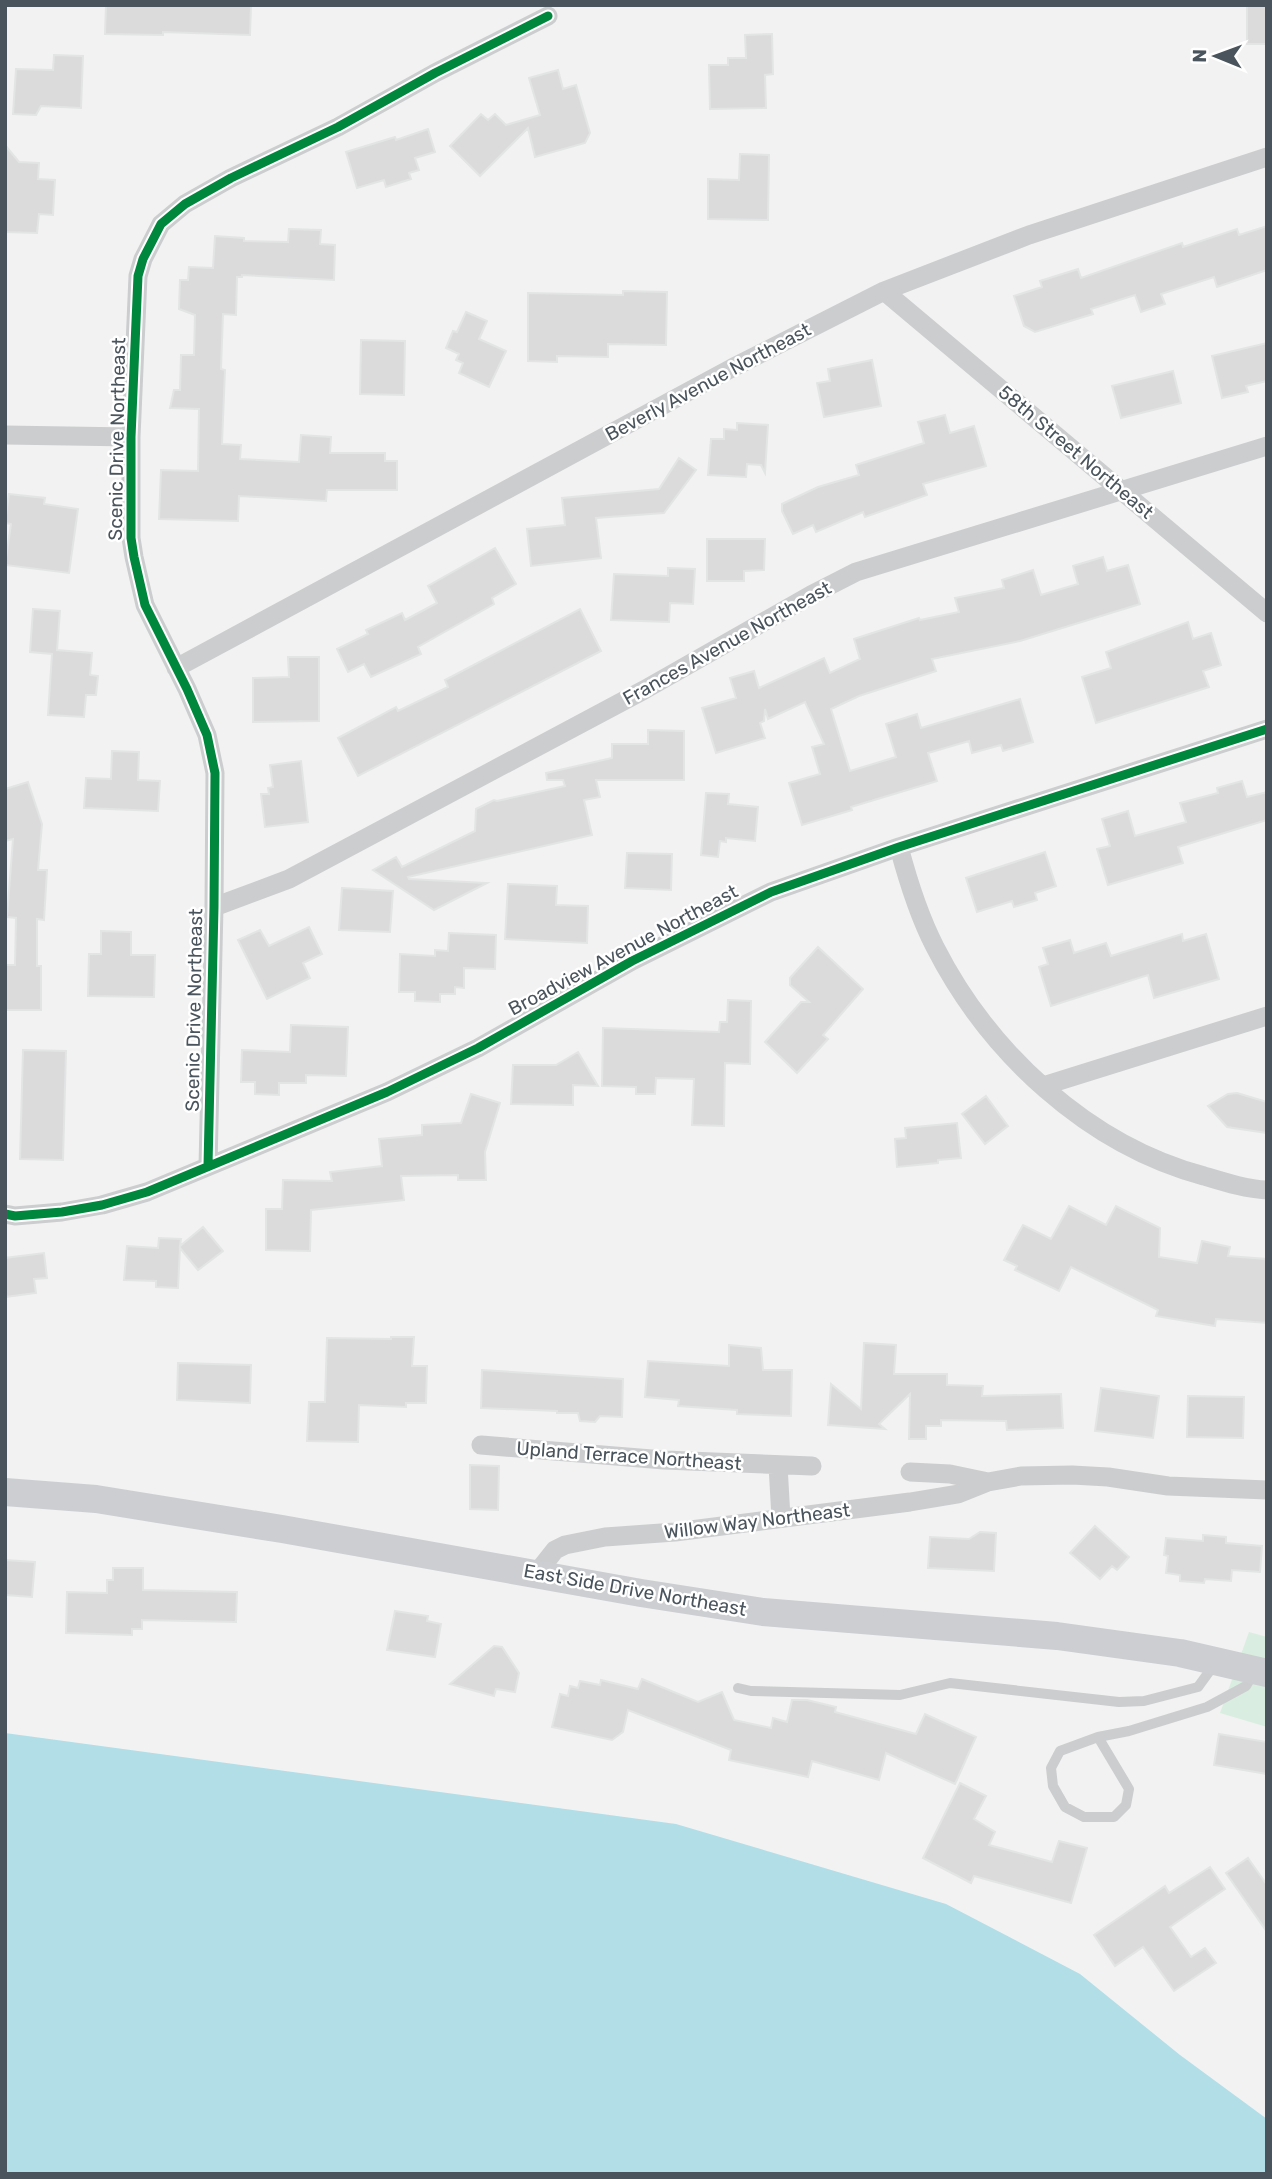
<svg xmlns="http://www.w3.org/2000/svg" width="1272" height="2179" viewBox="0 0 1272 2179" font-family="Rubik,sans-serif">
<rect width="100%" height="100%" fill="#f2f2f2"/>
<!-- green -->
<path fill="#d9eee0" d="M1249,1632L1267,1637V1727L1220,1713Z"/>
<!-- water -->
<path fill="#b2dee8" d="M5,1733L676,1824L946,1904L1080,1974L1180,2055L1267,2119V2174H5Z"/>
<!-- building -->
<path fill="#dbdbdc" stroke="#e3e4e4" stroke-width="2" d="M106,5H251L250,35L163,32V35L105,34Z
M1247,5H1267V44H1247Z
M772,34L773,74L765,75L766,108L710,109L709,65H728V58H746L745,35Z
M54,55L83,56L81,108L41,106L36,115L13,114L16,69L53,70Z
M558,70L563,89L576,85L590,133L585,143L535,157L528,128L480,176L450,146L481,114L488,120L495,114L506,125L540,115L529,78Z
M428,129L435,152L415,158L419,170L409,173L411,179L386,187L384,180L357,188L346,152L395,137L396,140Z
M5,145L19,162L39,163L38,179L55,180L53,215L39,214L37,233L5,232Z
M740,154L769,155L768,220L708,219V179L739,180Z
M1267,226V270L1217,287L1214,277L1161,294L1165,304L1141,312L1135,295L1091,309L1093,314L1035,332L1024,326L1014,296L1042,287L1040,281L1078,269L1081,278L1182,243L1183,247L1237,229L1239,235Z
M289,229L321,230L320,244L335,245L334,280L242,275V277H237L236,315L223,314L221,369L225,370L222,444L241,445L240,459L299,462L301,435L331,437L330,453H385V461H397V490H327L326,501L239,496L238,521L159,519L161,470L198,471L199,409L170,408L174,390H180L181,355H194L195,315L179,309L180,280H188L189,267L213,268L215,236L244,238V241L288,242Z
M623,291L667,292L666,345L608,344V357L557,356V362L528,361V293L623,295Z
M466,312L487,321L479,339L506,351L489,387L459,373L463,363L456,360L459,354L446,348L453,331L457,332Z
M361,340L405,341L404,395L360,394Z
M1267,343V381L1246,386L1248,392L1222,398L1212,356Z
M872,360L881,406L824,417L817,383L830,381L828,369Z
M1173,371L1181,403L1121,418L1112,386Z
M945,415L950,433L974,426L986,466L923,484L927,495L865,517L863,512L816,532L813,525L793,534L782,511V504L818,487L859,475L856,465L924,443L918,422Z
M737,423L768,425L765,473L761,465L747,464L746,477L708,475L711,439H724V429L737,430Z
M679,458L696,470L664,513L596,518L601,558L531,566L527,529L565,525L562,498L659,489Z
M9,494L45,498L44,504L78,509L69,573L5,565L11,524L5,523Z
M707,539H765L764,570L744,571V581H707Z
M495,548L516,584L492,598L494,604L418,647L421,654L371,677L364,664L348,672L337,649L368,634L366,630L402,613L405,620L437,603L428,586Z
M1103,557L1107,571L1128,565L1140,604L1020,641L932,659L936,671L859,696L831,709L850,771L896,757L886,724L917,714L921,728L1020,699L1033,742L1003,751L1001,745L972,753L969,741L928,753L937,781L851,807L852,810L802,825L789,783L820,774L812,747L824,744L805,702L768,719L765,709L764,721L760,723L765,738L716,753L702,708L736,698L730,678L754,671L759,688L824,658L830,673L860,659L854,639L919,618L920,620L959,612L955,598L1004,588L1002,580L1033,570L1041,595L1078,584L1073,566Z
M668,568L695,569L693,604L670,603L669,622L611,620L614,574L668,576Z
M33,609L60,611L57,650L92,653L90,675L98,676L96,695H86L84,717L48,715L52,654L30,652Z
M580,609L601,651L358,776L338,738L396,707L398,711L448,687L445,680Z
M1188,622L1193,639L1211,633L1221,665L1203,671L1209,687L1096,723L1082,677L1111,668L1106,652Z
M288,657H319V721L253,722V678L289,677Z
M648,730L684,731V780H596L600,797L584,800L592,835L408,877L409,879L487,883L434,910L373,870L396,857L402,867L475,831L476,809L494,800L497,801L565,786L563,780H547L546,773L612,758V744H648Z
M112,751L139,752L138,780L160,781L158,811L84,808L86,778L111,779Z
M301,761L308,822L265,827L261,794H269L268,788L273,787L270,765Z
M1242,781L1247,797L1267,792V820L1178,847L1183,863L1108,885L1097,849L1110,846L1102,819L1128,811L1135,836L1186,822L1180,803L1218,793L1217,788Z
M28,782L42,824L38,870H47L44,920L37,919V966H41V1010H5V965H15L16,918L7,917L13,839L5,841V789Z
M706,793L729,794L728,804L758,807L755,841L726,838V842L720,841L718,857L701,855Z
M1045,852L1056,886L1035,893L1037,900L1014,907L1012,901L977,912L966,878Z
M627,853L672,854L671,890L625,888Z
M508,884L557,886L556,905L588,906L587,943L505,939Z
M342,888L393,891L390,932L339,930Z
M309,927L322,954L303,963L310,978L267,999L238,940L260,930L269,946Z
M101,931L131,932V955H155L154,997L88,996L89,954H101Z
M449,933L496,935L495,969L464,968V988L455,987V994H440V1002L415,1001V992H399L400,954L435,956V950L448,951Z
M1182,934L1183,941L1206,934L1219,979L1154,998L1148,975L1051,1006L1039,967L1048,964L1043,948L1070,940L1074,953L1106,943L1111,956Z
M818,947L863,989L823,1035L828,1039L797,1073L765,1042L801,1002H809L790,985V978Z
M728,1000L751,1001L750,1064L725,1063L724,1126L692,1125L694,1079L656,1078L655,1094H636V1087L602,1086L603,1028L719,1032L720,1022H727Z
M291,1025L348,1027L346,1076L306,1075V1083H279V1095L255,1094V1082H241L242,1050L290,1052Z
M23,1050L66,1051L63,1160L20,1159Z
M578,1052L598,1086L573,1085V1105L511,1104L513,1065H556Z
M1237,1093L1267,1102V1133L1227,1127L1208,1106L1228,1094Z
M471,1094L500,1103L485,1152L486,1180H458V1175L401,1176L404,1200L311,1210L310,1251L266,1250V1209H282L283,1180L332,1181L330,1172L382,1166L379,1139L422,1135V1125L461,1123Z
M986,1096L1008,1126L985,1144L962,1114Z
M957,1123L961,1158L938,1160V1163L897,1167L895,1139L906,1138L905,1128Z
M1069,1206L1106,1225L1116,1206L1160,1228L1159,1257L1197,1263L1202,1241L1230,1247L1228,1256L1267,1259V1323L1216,1319L1215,1326L1156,1316L1158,1310L1071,1267L1059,1291L1015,1270L1017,1266L1004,1260L1023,1225L1051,1239Z
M203,1227L223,1251L198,1270L180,1248L178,1288L156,1287V1281L124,1280L127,1246L158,1248L159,1238L181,1239L180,1246Z
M44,1253L47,1278L34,1279L36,1293L5,1297V1258Z
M391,1337H414L412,1366H427L426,1403H406V1407L359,1405L358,1442L307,1441L309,1402H325L327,1338L391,1339Z
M864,1343L896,1345L894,1374H947V1385L983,1386L982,1396L1061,1394L1063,1428L1007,1430L1006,1421L941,1420V1426H926V1439H909L910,1394L879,1424L885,1429L828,1425L831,1384L861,1409Z
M729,1345L761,1348L763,1370H792L791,1416L737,1414V1410L678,1406L679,1400L645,1397L648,1361L729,1366Z
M178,1363L251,1365L250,1403L177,1400Z
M482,1370L623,1379L622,1417L600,1416L595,1422L580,1421L578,1413H557V1411L481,1408Z
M1101,1388L1159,1396L1153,1438L1095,1431Z
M1188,1396L1244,1397L1243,1438L1187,1437Z
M470,1465L499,1466L498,1510L470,1509Z
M1095,1526L1129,1557L1117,1570L1112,1566L1100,1579L1070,1553Z
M980,1532L996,1533L994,1571L928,1568L930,1537L969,1539Z
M1203,1535L1226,1537V1543L1262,1546L1260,1572L1232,1570L1231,1581L1205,1579L1204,1583L1180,1581V1575L1166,1573L1168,1556L1164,1555L1166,1538L1203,1541Z
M5,1560L35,1562L32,1597L5,1595Z
M113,1568H143V1590L237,1592L236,1622L142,1620V1629H132V1635L66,1633L67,1592L107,1593V1580H113Z
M395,1611L428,1616L427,1621L441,1624L435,1657L387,1650Z
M494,1646L502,1647L519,1673L515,1692L496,1689L494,1696L450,1684Z
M642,1679L698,1702L722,1692L734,1720L771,1728L773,1718L787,1722L792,1700H807L836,1707L835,1712L916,1734L925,1714L976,1737L955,1784L886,1753L879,1780L812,1761L808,1777L729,1760L731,1750L628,1710L623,1732L612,1740L552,1727L560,1694L568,1696L570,1686L578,1688L580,1681L600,1685L601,1680L638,1689Z
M1219,1734L1267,1742V1774L1214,1765Z
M960,1783L986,1796L974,1819L995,1832L989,1845L1052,1862L1059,1841L1087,1848L1071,1903L974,1876L971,1883L923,1858Z
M1248,1858L1267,1885V1932L1226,1873Z
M1210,1867L1225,1889L1170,1927L1191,1957L1205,1948L1216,1963L1174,1991L1143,1947L1115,1966L1094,1935L1165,1886L1169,1893Z"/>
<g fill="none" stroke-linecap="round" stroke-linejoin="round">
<!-- service -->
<path stroke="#cccdcf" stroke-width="10" d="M738,1688L751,1691L900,1695L950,1683L1119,1702L1144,1701L1198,1687L1214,1665
M1098,1737L1129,1789L1126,1805L1114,1817H1084L1065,1807L1053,1786L1051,1768L1060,1751L1098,1737L1129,1731L1207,1707L1246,1686L1253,1674"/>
<!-- minor -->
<path stroke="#cccdcf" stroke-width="19" d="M884,291L1267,613
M5,435L131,437
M176,668L732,368L884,291L1029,235L1267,157
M899,847C908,881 919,916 935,947C989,1053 1088,1145 1204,1176C1224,1182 1246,1189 1267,1190
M214,907L289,879L644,690L811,595L856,572L1267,446
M1043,1086L1267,1016
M208,1166L214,907L215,773L207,735L187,689L145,605L134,557L131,538V437L138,276L143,259L161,224L185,204L231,178L338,127L435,73L548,16
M5,1214L15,1216L62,1212L102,1205L147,1192L387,1092L478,1048L632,961L771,892L899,847L1267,729
M481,1445L664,1460L812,1466
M778,1465L781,1518
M910,1472L950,1474L988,1482L1021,1476L1072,1475L1108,1477L1168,1486L1267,1490
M536,1574L555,1550L565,1545L605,1537L675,1532L910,1502L958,1494L988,1482"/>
<!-- secondary -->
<path stroke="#ccced1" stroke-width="28" d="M5,1492L96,1499L282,1529L641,1593L763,1612L1057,1636L1180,1653L1267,1673"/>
<defs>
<path id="cycleway" d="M208,1166L214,907L215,773L207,735L187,689L145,605L134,557L131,538V437L138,276L143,259L161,224L185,204L231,178L338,127L435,73L548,16
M5,1214L15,1216L62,1212L102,1205L147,1192L387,1092L478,1048L632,961L771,892L899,847L1267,729"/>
</defs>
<!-- cycleway casing -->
<use href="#cycleway" stroke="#fff" stroke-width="13"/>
<!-- cycleway -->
<use href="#cycleway" stroke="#00873e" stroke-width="9"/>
</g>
<g text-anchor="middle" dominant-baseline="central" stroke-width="5" stroke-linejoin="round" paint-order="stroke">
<!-- street labels -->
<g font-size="19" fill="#4a545c" stroke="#fff">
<text transform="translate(708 382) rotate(-28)">Beverly Avenue Northeast</text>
<text transform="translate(117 439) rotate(-89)">Scenic Drive Northeast</text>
<text transform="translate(1076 452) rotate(40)">58th Street Northeast</text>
<text transform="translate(727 643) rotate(-29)">Frances Avenue Northeast</text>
<text transform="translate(623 950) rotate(-28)">Broadview Avenue Northeast</text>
<text transform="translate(194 1010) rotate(-89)">Scenic Drive Northeast</text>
<text transform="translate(629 1456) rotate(4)">Upland Terrace Northeast</text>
<text transform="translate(757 1521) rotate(-7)">Willow Way Northeast</text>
<text transform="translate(635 1590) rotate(10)">East Side Drive Northeast</text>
</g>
</g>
<!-- border -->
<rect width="1272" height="2179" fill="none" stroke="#4a545c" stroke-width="14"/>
<!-- north arrow -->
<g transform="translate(1216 56) rotate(271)" stroke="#ffffff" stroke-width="5" paint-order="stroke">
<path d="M0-5L12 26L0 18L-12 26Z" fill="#4a545c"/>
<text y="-10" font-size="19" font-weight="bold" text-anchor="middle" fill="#4a545c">N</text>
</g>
</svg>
